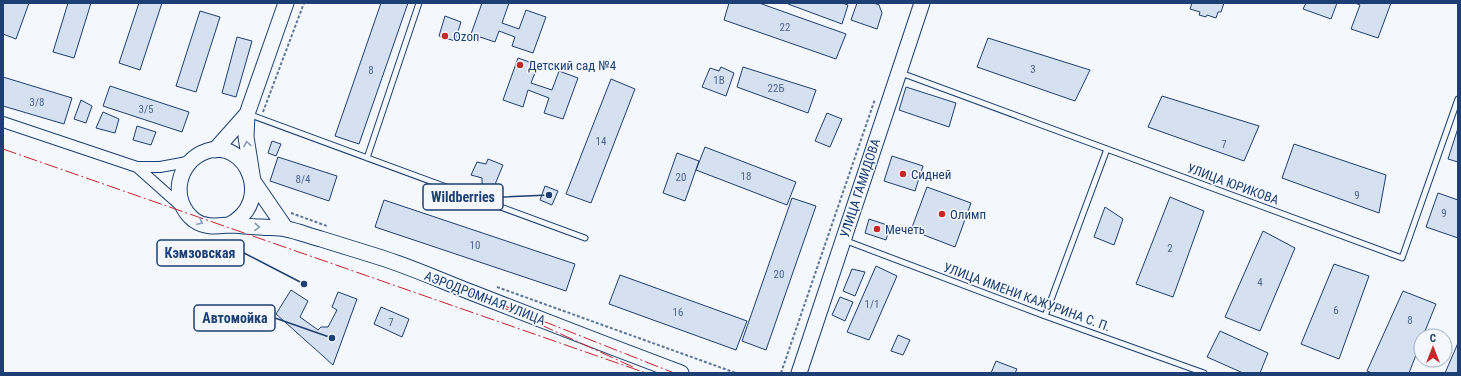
<svg xmlns="http://www.w3.org/2000/svg" width="1461" height="376" viewBox="0 0 1461 376" font-family="'Roboto Condensed',sans-serif">
<rect width="100%" height="100%" fill="#f4f7fb"/>
<!-- building -->
<path fill="#d5e0f0" stroke="#1d3f73" d="M3,3H29L16,39L3,34Z
M68,3H91L74,58L53,52Z
M139,3H162L140,70L119,63Z
M381,3H408L359,144L335,136Z
M482,3H509L502,23L519,29L526,10L546,17L533,53L512,46L515,37L499,31L495,42L471,34Z
M729,3H759L846,34L836,59L724,20Z
M788,3H842L848,5L842,24L788,4Z
M857,3H874L879,5L882,13L877,29L851,20Z
M1192,3H1224L1221,12H1218L1216,18L1207,15L1206,17L1199,15L1200,12L1190,9Z
M1306,3H1337L1331,19L1303,9Z
M1355,3H1391L1378,38L1351,29L1360,5Z
M200,11L220,17L196,92L176,86Z
M445,16L461,22L455,41L439,36Z
M237,37L252,41L236,97L222,93Z
M988,38L1090,70L1075,101L977,67Z
M518,58L538,65L531,83L552,90L559,71L578,78L563,119L544,113L549,98L528,90L523,107L503,100Z
M721,67L734,73L726,96L702,87L710,68L719,71Z
M743,67L816,90L808,113L737,87Z
M3,77L72,98L64,124L3,106Z
M611,79L635,89L591,203L566,194Z
M110,86L189,112L182,132L103,106Z
M906,87L956,103L949,127L899,110Z
M1162,96L1259,126L1244,161L1148,127Z
M81,100L92,106L86,123L74,119Z
M103,112L119,119L115,133L96,128Z
M827,113L842,119L830,147L815,141Z
M137,126L156,132L151,145L133,140Z
M1458,128V162L1448,159Z
M272,141L281,144L276,156L268,153Z
M1294,144L1386,175L1379,213L1282,178Z
M705,147L796,182L787,205L696,170Z
M677,153L699,161L685,201L663,193Z
M892,156L923,166L915,191L884,181Z
M278,157L337,176L329,201L270,181Z
M488,159L503,165L494,187L482,184V178L471,175L477,162L486,164Z
M545,186L558,191L552,205L540,200Z
M927,187L971,203L955,247L911,230Z
M1438,193L1458,200V238L1426,227Z
M1170,197L1204,211L1173,297L1136,284Z
M792,198L816,206L766,350L742,341Z
M384,200L575,264L566,291L375,227Z
M1105,207L1123,219L1114,245L1094,237Z
M869,219L890,226L886,240L865,233Z
M1263,231L1295,248L1260,331L1225,317Z
M1334,264L1369,276L1339,359L1301,344Z
M876,266L897,276L869,340L847,332Z
M852,269L865,272L855,296L843,291Z
M620,275L747,321L736,350L609,304Z
M291,290L308,301L300,317L318,330L321,327H328L337,310L332,307L338,292L357,299L333,365L276,314Z
M1403,291L1436,304L1423,336H1421V342L1409,373H1372L1367,371Z
M840,297L853,302L845,321L832,315Z
M381,307L409,319L402,337L374,324Z
M1220,331L1268,353L1260,373H1243L1207,357Z
M898,335L910,340L903,355L891,351Z
M1458,343V373H1445Z
M996,361L1017,369L1015,373H991Z"/>
<g fill="none" stroke-linecap="round" stroke-linejoin="round">
<defs>
<path id="lane" d="M901,73L1402,258L1458,99
M248,114L585,238
M367,158L419,3
M844,240L1045,316L1204,373
M1045,316L1107,149"/>
<path id="street" d="M3,122L137,167H160L182,163L192,160
M137,167L183,208"/>
<path id="secondary" d="M215,150L247,114
M229,225C275,202 246,138 207,151C177,161 169,200 194,220C205,228 217,226 229,225C239,225 250,227 261,227C269,228 278,227 286,229C298,231 309,236 321,239C340,245 360,251 379,257C411,267 442,281 473,293C542,320 611,347 681,373
M286,229L253,181L246,137L247,114L286,3
M799,373L922,3"/>
</defs>
<!-- lane casing -->
<use href="#lane" stroke="#1d3f73" stroke-width="7"/>
<!-- street casing -->
<use href="#street" stroke="#1d3f73" stroke-width="12"/>
<!-- secondary casing -->
<use href="#secondary" stroke="#1d3f73" stroke-width="17"/>
<!-- path -->
<path stroke="#5e769c" stroke-width="2" stroke-dasharray="3 2" stroke-linecap="butt" d="M263,112L304,3
M291,213L327,226
M497,287L736,373
M781,373L875,99"/>
<!-- lane -->
<use href="#lane" stroke="#f4f7fb" stroke-width="5"/>
<!-- street -->
<use href="#street" stroke="#f4f7fb" stroke-width="10"/>
<!-- secondary -->
<use href="#secondary" stroke="#f4f7fb" stroke-width="15"/>
<!-- power -->
<path stroke="#c62828" stroke-width="1" stroke-dasharray="14 3 2 3" stroke-linecap="butt" d="M3,149L646,373
M633,367L467,291L674,373"/>
</g>
<!-- one-way arrows -->
<defs><path id="oneway-chevron" d="M-2-3.5L2.5 0L-2 3.5" fill="none" stroke-width="1.6" stroke-linecap="round" stroke-linejoin="round"/></defs>
<g stroke="#889bb7">
<use href="#oneway-chevron" transform="translate(247 144) rotate(-99)"/>
<use href="#oneway-chevron" transform="translate(200 222) rotate(27)"/>
<use href="#oneway-chevron" transform="translate(257 227) rotate(3)"/>
</g>
<!-- markers -->
<g fill="#c62828" stroke="#f4f7fb" stroke-width="1.5">
<circle cx="445" cy="36" r="4"/>
<circle cx="520" cy="65" r="4"/>
<circle cx="903" cy="174" r="4"/>
<circle cx="942" cy="214" r="4"/>
<circle cx="877" cy="229" r="4"/>
</g>
<g text-anchor="middle" dominant-baseline="central" stroke-width="3" stroke-linejoin="round" paint-order="stroke">
<!-- number labels -->
<g font-size="11" fill="#4b6792">
<text x="785" y="27">22</text>
<text x="1033" y="69">3</text>
<text x="371" y="70">8</text>
<text x="719" y="80">1В</text>
<text x="776" y="88">22Б</text>
<text x="37" y="102">3/8</text>
<text x="146" y="109">3/5</text>
<text x="601" y="141">14</text>
<text x="1224" y="144">7</text>
<text x="746" y="176">18</text>
<text x="681" y="177">20</text>
<text x="303" y="179">8/4</text>
<text x="1357" y="195">9</text>
<text x="1444" y="213">9</text>
<text x="475" y="245">10</text>
<text x="1170" y="248">2</text>
<text x="779" y="274">20</text>
<text x="1260" y="282">4</text>
<text x="872" y="304">1/1</text>
<text x="1336" y="310">6</text>
<text x="678" y="312">16</text>
<text x="1410" y="320">8</text>
<text x="391" y="322">7</text>
</g>
<!-- poi labels -->
<g font-size="13" fill="#1d3f73" stroke="#f4f7fb" text-anchor="start">
<text x="453" y="36">Ozon</text>
<text x="528" y="65">Детский сад №4</text>
<text x="911" y="174">Сидней</text>
<text x="950" y="214">Олимп</text>
<text x="885" y="229">Мечеть</text>
</g>
<!-- street labels -->
<g font-size="13" fill="#1d3f73" stroke="#f4f7fb">
<text transform="translate(1233 184) rotate(20)">УЛИЦА ЮРИКОВА</text>
<text transform="translate(860 188) rotate(-72)">УЛИЦА ГАМИДОВА</text>
<text transform="translate(1027 297) rotate(20)">УЛИЦА ИМЕНИ КАЖУРИНА С. П.</text>
<text transform="translate(485 298) rotate(21)">АЭРОДРОМНАЯ УЛИЦА</text>
</g>
</g>
<!-- callouts -->
<path fill="none" stroke="#1d3f73" stroke-width="1.5" d="M549 195L503 197M304 284L244 253M332 338L275 318"/>
<g fill="#1d3f73" stroke="#f4f7fb" stroke-width="1.5">
<circle cx="549" cy="195" r="4"/>
<circle cx="304" cy="284" r="4"/>
<circle cx="332" cy="338" r="4"/>
</g>
<g fill="#f4f7fb" stroke="#1d3f73" stroke-width="1.5">
<rect x="423" y="184" width="80" height="26" rx="4"/>
<rect x="157" y="240" width="87" height="26" rx="4"/>
<rect x="194" y="305" width="81" height="26" rx="4"/>
</g>
<g font-size="14" text-anchor="middle" font-weight="bold" fill="#1d3f73">
<text x="463" y="202">Wildberries</text>
<text x="200" y="258">Кэмзовская</text>
<text x="235" y="323">Автомойка</text>
</g>
<!-- border -->
<rect width="1461" height="376" fill="none" stroke="#1d3f73" stroke-width="8"/>
<!-- north arrow -->
<g transform="translate(1433 348)"><circle r="19" fill="#f4f7fb" stroke="#9eadc5"/>
<path d="M0-3L7 15L0 10L-7 15Z" fill="#c62828"/>
<text y="-6" font-size="11" font-weight="bold" text-anchor="middle" fill="#1d3f73">С</text>
</g>
</svg>
